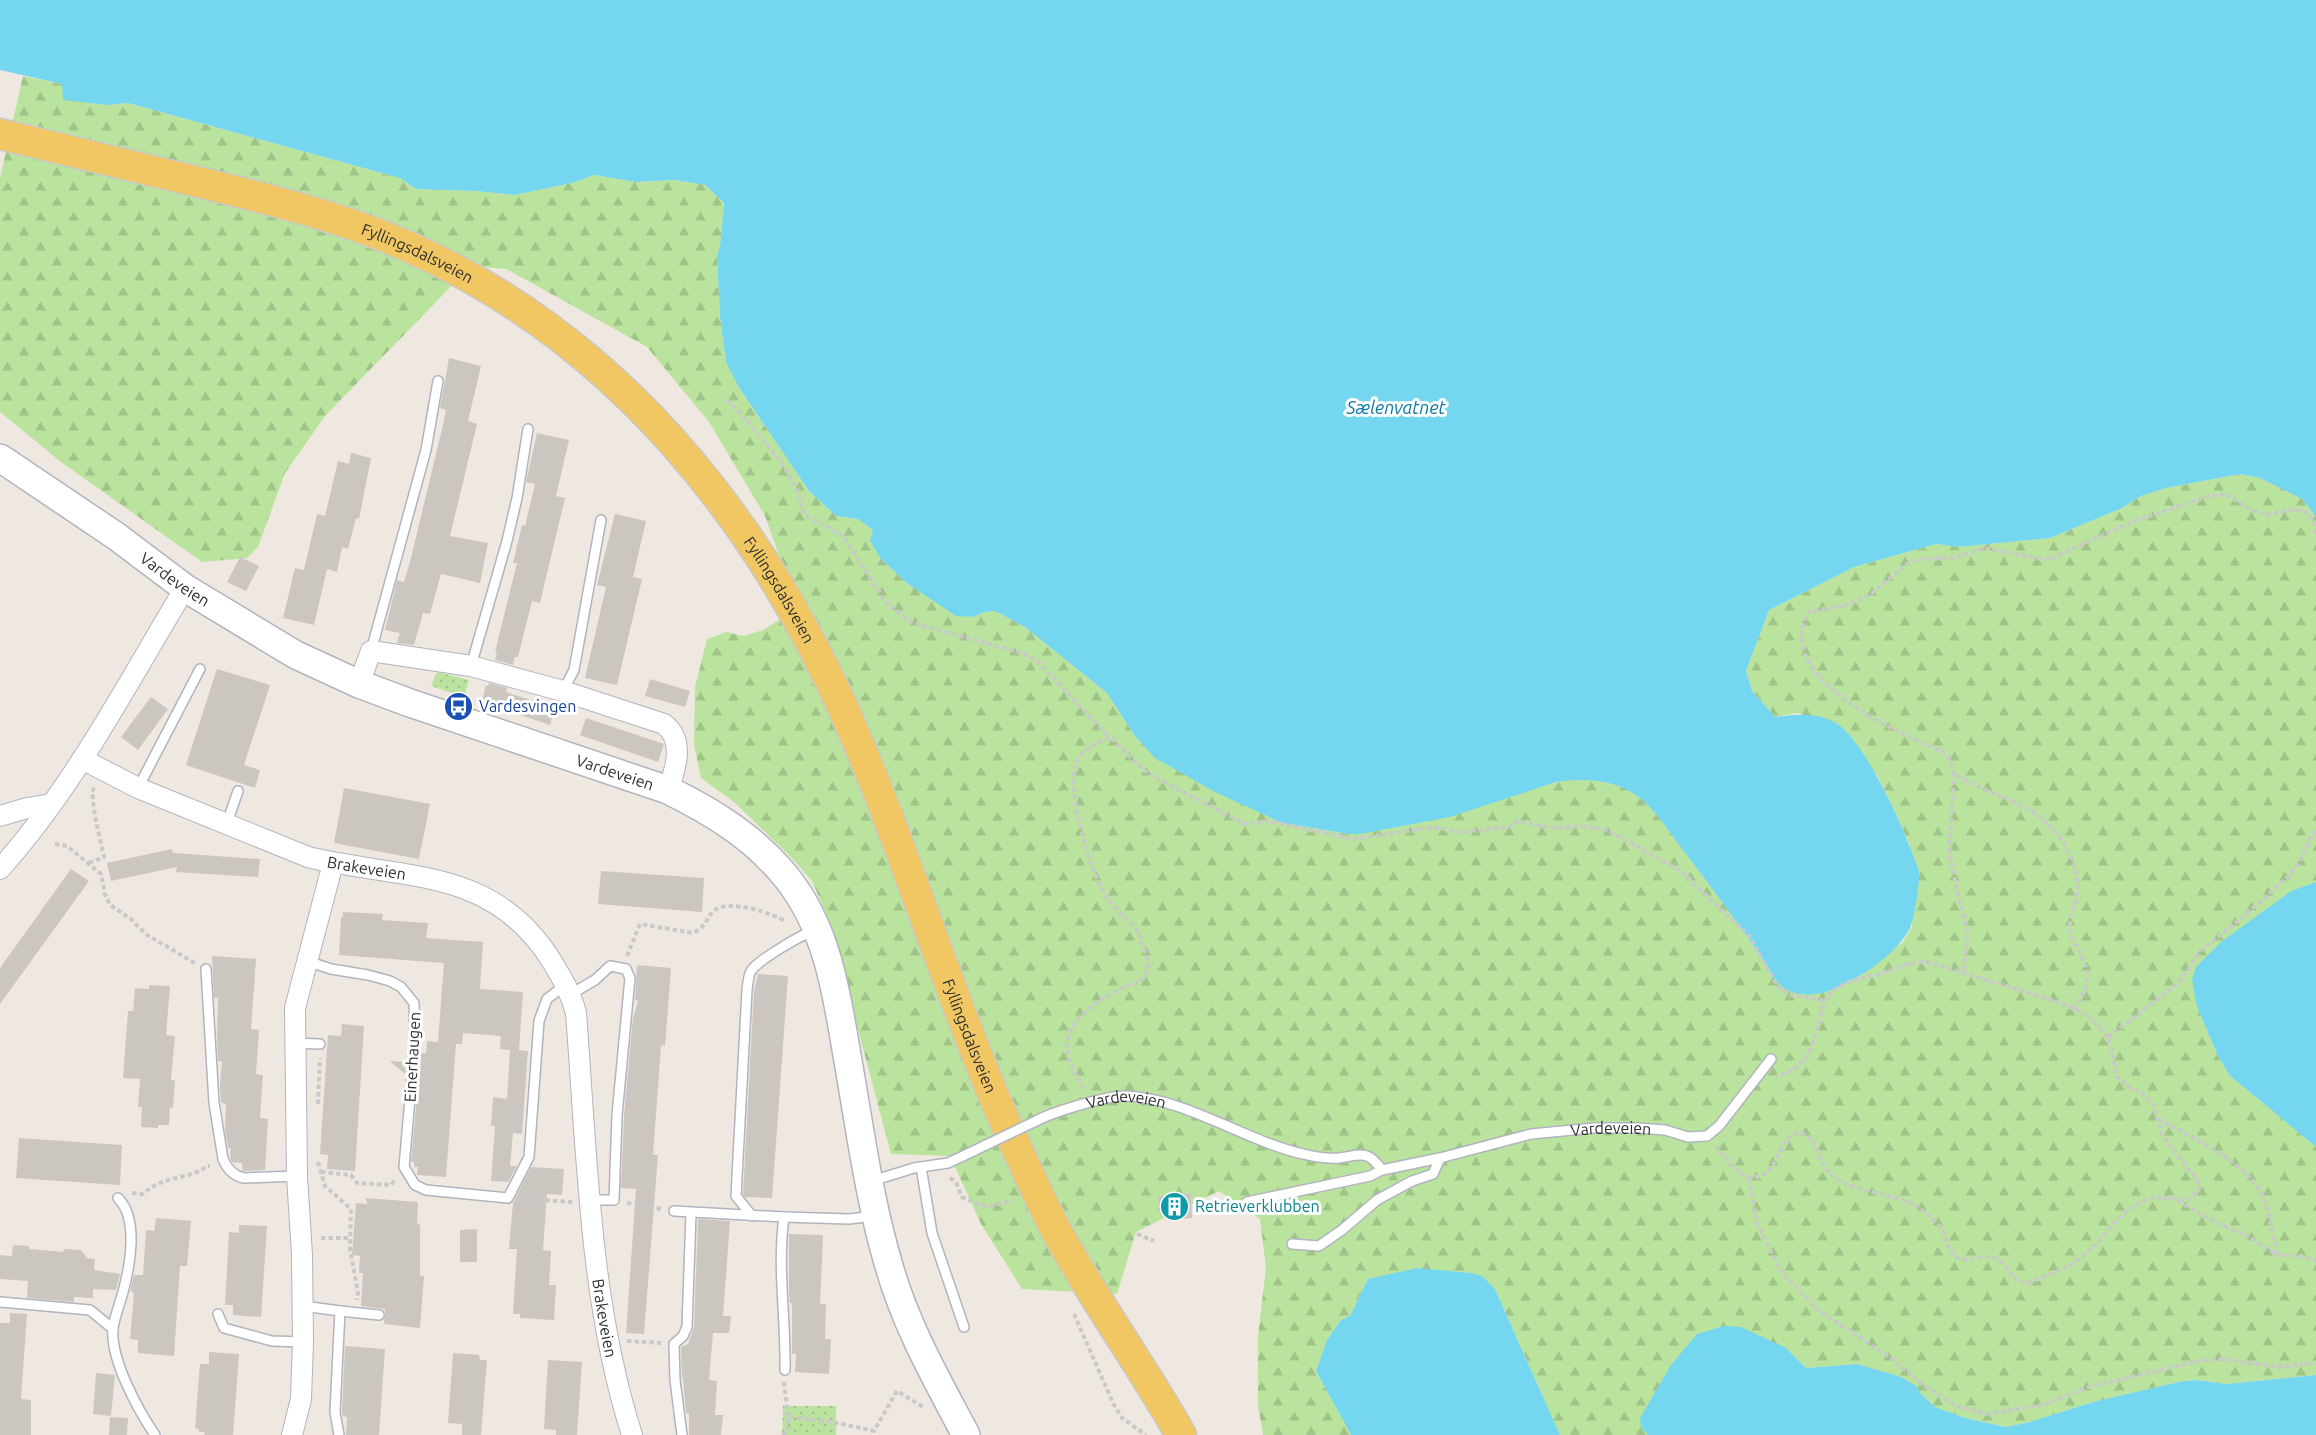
<svg xmlns="http://www.w3.org/2000/svg" width="2316" height="1435" viewBox="0 0 2316 1435" font-family="Ubuntu,sans-serif">
<defs>
<pattern id="forest-firs" width="22" height="20" patternUnits="userSpaceOnUse" patternTransform="scale(1.5)"><rect width="22" height="20" fill="#bae49e"/><path d="M5 1l3.5 6h-7zM16 11l3.5 6h-7z" fill="#a0c488"/></pattern>
<pattern id="park-dots" width="8" height="8" patternUnits="userSpaceOnUse" patternTransform="scale(1.5)"><rect width="8" height="8" fill="#bae49e"/><path d="M2 2h.1M6 6h.1" fill="none" stroke="#a0c488" stroke-width="1.8" stroke-linecap="round"/></pattern>
</defs>
<rect width="100%" height="100%" fill="#efe8e1"/>
<!-- forest -->
<path fill="url(#forest-firs)" d="M23,76L62,84L108,105L128,103L400,178L416,189L476,191L515,195L576,182L594,175L636,182L674,180L705,185L724,203L720,246L717,255L720,317L726,362L738,386L809,491L836,516L858,519L873,530L870,541L881,559L908,584L973,617L985,612L995,611L1025,627L1107,693L1135,736L1282,823L1349,834H1360L1573,778C1592,780 1614,782 1631,791C1653,804 1668,830 1683,850C1714,891 1746,933 1773,977L1836,989L1863,974L1903,942L1912,926L1910,845L1877,775L1849,735L1838,724L1797,713L1775,717L1752,691L1746,671L1769,610L1854,567L1936,544L1959,547L2050,538L2122,508L2141,496L2166,488L2240,474L2260,478L2302,499L2316,517V882L2291,891L2197,1007L2218,1056L2229,1075L2316,1147V1375L2227,1384L2195,1380L2183,1381L2093,1402L2030,1422L2006,1427L1965,1418L1935,1407L1921,1394L1915,1386L1901,1377L1857,1364L1806,1368L1786,1348L1641,1427L1648,1435H1560L1495,1289L1368,1279L1350,1316L1341,1320L1327,1340L1316,1371L1351,1435H1263L1258,1405V1336L1266,1268L1260,1219L1219,1191L1136,1232L1117,1294L1022,1289L981,1224L950,1156L891,1154L829,920L812,881L788,854L734,802L701,778L694,745L695,687L707,639L726,632L743,636L763,630L784,617L792,593L765,516L709,422L647,347L506,269L471,266L325,416L285,473L258,547L247,558L202,562L61,462L0,412V178Z"/>
<!-- park -->
<path fill="url(#park-dots)" d="M437,672L469,680L464,697L431,686Z
M783,1406H836V1435H782Z"/>
<!-- water -->
<path fill="#75d6ef" d="M0,0H2316V517L2302,499L2260,478L2240,474L2166,488L2141,496L2122,508L2050,538L1959,547L1936,544L1854,567L1769,610L1746,671L1752,691L1775,717C1796,714 1817,712 1836,723C1864,740 1902,824 1913,855C1915,861 1918,867 1919,872C1920,883 1914,921 1909,930C1897,951 1873,969 1852,980C1833,991 1814,999 1792,992C1775,987 1767,965 1757,951C1733,916 1708,883 1682,849C1667,829 1653,805 1631,792C1610,779 1580,778 1556,782L1450,817L1360,834H1349L1282,823L1215,792L1155,758L1135,736L1107,693L1025,627L995,611L985,612L973,617L956,616L908,584L881,559L870,541L873,530L858,519L836,516L809,491L738,386L726,362L720,317L717,255L720,246L724,203L705,185L674,180L636,182L594,175L576,182L515,195L476,191L416,189L400,178L128,103L108,105L63,100L62,84L0,70Z
M2316,882V1147L2229,1075L2218,1056L2197,1007L2192,980L2196,967L2221,942L2291,891Z
M1417,1268L1471,1273L1482,1276L1495,1289L1560,1435H1351L1316,1371L1327,1340L1341,1320L1350,1316L1368,1279Z
M1724,1326L1741,1327L1786,1348L1806,1368L1857,1364L1901,1377L1916,1386L1921,1394L1935,1407L1965,1418L2006,1427L2030,1422L2093,1402L2183,1381L2195,1380L2227,1384L2316,1375V1435H1648L1641,1427L1640,1418L1671,1365L1697,1334Z"/>
<!-- building -->
<path fill="#cbc6bf" d="M449,358L481,366L468,421L477,424L450,536L488,543L480,583L441,574L430,614L423,613L414,645L397,643L400,633L385,630L397,580L404,582L410,562L442,429L446,410L440,408Z
M537,433L569,440L556,496L565,498L540,603L532,601L518,657H515L513,665L495,660L497,652H495L517,563H513L522,525L525,526L535,484L526,482Z
M351,453L371,458L359,519L356,518L348,549L342,547L337,572L327,569L314,625L283,618L295,568L304,570L317,514L325,516L338,461L349,464Z
M615,514L646,521L633,577L642,579L617,685L585,678L606,587L597,585Z
M240,557L259,566L246,591L227,582Z
M217,669L270,685L244,765L260,770L255,788L186,765Z
M650,679L690,691L685,707L645,696Z
M489,683L507,688L506,692L555,708L550,725L482,702L486,685L488,686Z
M151,697L168,709L138,750L121,737Z
M586,718L664,744L658,762L580,735Z
M344,788L430,804L419,859L334,843Z
M172,849L173,853L260,859L258,877L176,872L177,867L111,881L107,863Z
M71,869L89,881L0,1004V968Z
M601,871L704,878L702,912L598,904Z
M343,912L383,914L382,920L428,923L426,938L483,942L480,989L523,992L519,1050L528,1051L522,1134L513,1133L510,1166H517L508,1182L491,1181L495,1126H491L493,1097L507,1099L510,1050L500,1049L501,1036L463,1033L462,1044H456L446,1177L417,1175L418,1167H414V1162H411L421,1053H426L427,1041L438,1042L444,963L339,955L341,917H343Z
M212,956L256,959L251,1029L259,1030L256,1074L263,1075L260,1118L268,1119L265,1170L243,1171L242,1163L232,1162L230,1158L231,1148H228L225,1129L226,1104L221,1102L220,1085L222,1061H218L217,1033L218,998H214Z
M637,965L671,968L665,1046L661,1045L658,1087L653,1155H658L644,1334L626,1333L636,1189L621,1188L624,1115L633,1018L638,1001L635,1000Z
M758,974L788,976L772,1198L745,1197L743,1194L754,991Z
M149,985L170,986L166,1035L175,1036L171,1080H175L173,1108L170,1107L169,1125H158V1128L141,1127L142,1107H138L140,1079L123,1078L128,1011H133L135,988L149,989Z
M342,1024L364,1026L355,1171L327,1169L328,1155L320,1154L328,1035L341,1036Z
M390,1061L406,1062L405,1074Z
M19,1138L122,1145L120,1185L16,1178Z
M531,1167L564,1169L562,1195L547,1194L543,1250L551,1251L549,1285H556L554,1320L520,1318V1314H513L517,1249H509L513,1203Z
M1191,1193L1192,1218L1166,1220V1212L1159,1213L1158,1196Z
M365,1198L418,1202L417,1224L420,1225V1276H424L420,1328L384,1324L385,1309L361,1306L363,1273H359L360,1256L352,1255L356,1203L368,1204Z
M156,1218L191,1221L187,1266H180L174,1356L138,1353V1340L130,1339L134,1295L133,1292L130,1291L134,1275H143L146,1230L154,1231Z
M698,1219L730,1221L723,1316H731L729,1333H713L709,1380L717,1381L715,1415H723L721,1435H689V1414L686,1413L683,1379L682,1378L681,1347L688,1344L694,1327Z
M239,1225L267,1226L261,1317L233,1315V1305H225L229,1232L239,1233Z
M477,1229V1262H460V1230Z
M789,1234L823,1235L820,1304H826L825,1339H831L829,1374L795,1372L796,1354H792V1303H790L789,1293Z
M13,1245L29,1246V1249L63,1252L64,1249L81,1250L87,1258L95,1259L94,1270L120,1274L116,1290L93,1289V1298L74,1297V1302L27,1298L28,1281L0,1279V1255L12,1256Z
M10,1313L27,1314L21,1399L31,1400V1435H0V1323H10Z
M345,1346L385,1349L379,1435H346L347,1417L343,1416L342,1412Z
M209,1352L239,1354L233,1435H204L205,1432H199V1429L195,1428L200,1364H209Z
M453,1353L479,1355L480,1360H487L481,1435H462V1424L448,1423Z
M548,1360L582,1362L577,1435H556V1430L544,1429Z
M96,1373L115,1375L111,1416L93,1414Z
M110,1417L128,1418L127,1435H109Z"/>
<g fill="none" stroke-linecap="round" stroke-linejoin="round">
<defs>
<g id="lane">
<path d="M371,651L426,450L438,381"/>
<path d="M471,666L507,541L517,498L528,429"/>
<path d="M563,691L574,670L601,520"/>
<path d="M138,788L200,669"/>
<path d="M227,823L238,791"/>
<path d="M307,961L331,969L368,975L390,981L401,987L414,1003L415,1041L404,1167L415,1185L426,1190L508,1198L529,1157L539,1021L547,999L565,985"/>
<path d="M206,969L214,1103L223,1159C227,1169 234,1176 244,1178L297,1176"/>
<path d="M571,994L595,980L610,966L626,969L630,978L617,1115L614,1200H591"/>
<path d="M294,1043L320,1044"/>
<path id="s1" d="M1036,1121C1052,1112 1106,1096 1124,1096C1184,1097 1245,1141 1303,1154C1315,1157 1327,1159 1339,1158C1361,1155 1367,1149 1382,1170L1440,1158L1531,1134L1594,1128H1638L1665,1130L1688,1137L1707,1136L1719,1126L1771,1059"/>
<path d="M921,1167L932,1233L964,1327"/>
<path d="M872,1181L914,1168L948,1163L963,1156"/>
<path d="M118,1198C139,1219 130,1266 123,1292C120,1303 115,1316 113,1328C110,1359 138,1410 155,1435"/>
<path d="M1247,1202L1370,1176L1382,1170"/>
<path d="M674,1211L784,1217"/>
<path d="M752,1216L736,1196L747,990C748,984 748,976 751,971C758,960 801,935 815,930"/>
<path d="M1292,1244L1319,1246L1342,1230L1377,1200L1412,1181L1433,1174L1440,1158"/>
<path d="M0,1302L90,1310L113,1329"/>
<path d="M303,1306L340,1311L335,1412L339,1435"/>
<path d="M340,1311L379,1315"/>
<path d="M218,1314L224,1328L272,1341L303,1342"/>
<path d="M785,1370C786,1319 777,1267 784,1217L849,1219L874,1216"/>
<path d="M682,1435L675,1380L674,1344L683,1336L687,1327L691,1214"/>
</g>
<g id="street">
<path d="M359,684L371,651L471,666L563,691L664,724C685,740 676,768 668,790"/>
<path id="s2" d="M82,759L138,788L308,857C403,880 492,866 551,960C562,978 571,993 576,1013C587,1154 589,1300 632,1435"/>
<path d="M0,816L27,808L51,804"/>
<path d="M0,869C74,787 128,682 185,588"/>
<path d="M292,1435L301,1399L303,1342L302,1255L297,1176L295,1008L333,863"/>
</g>
<g id="secondary">
<path id="s3" d="M0,458L116,536L185,588L296,655L359,684L410,703L668,790C713,812 755,838 787,878C829,931 837,997 848,1061C860,1129 869,1199 889,1266C906,1326 937,1380 966,1435"/>
</g>
<g id="primary">
<path id="s4" d="M0,134C67,150 134,167 202,183C272,200 342,217 409,247C616,339 757,515 848,719C904,846 943,979 998,1106C1017,1149 1036,1192 1058,1234C1096,1303 1143,1367 1181,1435"/>
</g>
</defs>
<!-- lane casing -->
<use href="#lane" stroke="#b1b4be" stroke-width="12"/>
<!-- street casing -->
<use href="#street" stroke="#b1b4be" stroke-width="22"/>
<!-- secondary casing -->
<use href="#secondary" stroke="#b1b4be" stroke-width="30"/>
<!-- primary casing -->
<use href="#primary" stroke="#c9c9c9" stroke-width="33"/>
<!-- path -->
<path stroke="#c9c9c9" stroke-width="4" stroke-dasharray="4.5 3" stroke-linecap="butt" d="M727,400C747,420 782,460 795,485C800,495 799,506 806,516L842,535L887,604L913,623L1022,653L1036,660L1109,737
M1954,773L1949,855L1968,935L1963,973
M55,844L67,846L101,874L105,894L110,905L131,919L147,935L195,963
M89,863L104,857C101,842 89,798 94,787
M627,956L640,924L693,933C709,925 705,918 715,910C729,899 773,913 786,922
M2074,1009C2090,981 2093,979 2078,950C2074,943 2070,936 2070,928C2069,915 2077,901 2078,888C2078,873 2072,857 2064,844C2035,798 1995,801 1954,773L1951,761L1943,752C1897,732 1770,678 1809,612L1850,604L1872,593L1907,564L1919,559L1953,558L1985,548L2035,558L2050,559L2134,521L2209,496L2226,494L2253,511L2268,515L2287,510L2304,511L2309,515L2314,522L2316,537
M2108,1037L2179,983L2202,949L2243,917L2288,877L2300,861L2309,840L2316,831
M1083,1089C1078,1077 1069,1063 1067,1051C1063,1024 1095,1002 1116,991C1125,986 1138,985 1144,977C1151,968 1145,952 1142,942C1139,928 1126,921 1117,911C1112,905 1108,898 1104,892C1089,869 1065,785 1077,761C1084,747 1097,743 1110,737L1145,771L1158,779L1245,824L1268,821L1353,839L1434,827L1459,832L1510,827L1518,821L1551,828L1582,826L1607,830L1681,871L1749,936L1778,987L1792,995L1825,1001
M318,1104L320,1058
M2158,1119C2188,1135 2245,1162 2260,1191C2270,1210 2272,1234 2277,1255
M1716,1146C1723,1155 1731,1166 1740,1173C1745,1178 1750,1178 1756,1177C1781,1175 1780,1122 1806,1135C1819,1142 1817,1166 1836,1178C1860,1194 1893,1192 1917,1207C1925,1212 1936,1220 1941,1228C1947,1237 1946,1249 1955,1256C1967,1265 1981,1253 1994,1258C2011,1264 2008,1281 2029,1283C2046,1275 2069,1268 2083,1256C2106,1238 2119,1209 2149,1199C2160,1195 2177,1201 2190,1199L2199,1189L2197,1179L2172,1149L2162,1134L2154,1106L2145,1095L2127,1086L2117,1077L2108,1037L2086,1014L2055,1001L1928,962C1911,961 1899,968 1883,973C1863,979 1838,980 1825,1000C1822,1005 1822,1013 1820,1018C1813,1048 1807,1068 1776,1077
M318,1162L325,1186L351,1209L350,1250L358,1292L357,1300
M321,1172L351,1175L357,1183L391,1185L395,1180
M950,1178L956,1182L962,1197C985,1208 989,1208 1013,1200
M1749,1178L1757,1223L1782,1273L1818,1310L1894,1360L1919,1382L1956,1406L1986,1414L2042,1405L2092,1386L2199,1361L2223,1359L2277,1367L2316,1363
M132,1193L143,1194C164,1174 188,1181 207,1166H210
M523,1199L573,1202
M2178,1201L2221,1225L2246,1235L2277,1255L2300,1256L2316,1261
M627,1203L661,1209
M1137,1234L1154,1241
M321,1238H350
M1074,1314L1113,1403L1122,1418L1146,1435
M627,1341L661,1343
M784,1382L788,1417
M782,1435L788,1431V1417L833,1422L874,1431L897,1391L923,1407"/>
<!-- lane -->
<use href="#lane" stroke="#fff" stroke-width="9"/>
<!-- street -->
<use href="#street" stroke="#fff" stroke-width="20"/>
<!-- secondary -->
<use href="#secondary" stroke="#fff" stroke-width="27"/>
<!-- primary -->
<use href="#primary" stroke="#f1c763" stroke-width="30"/>
<defs>
<path id="lane-bridge" d="M963,1156L1036,1121"/>
</defs>
<!-- lane-bridge casing -->
<use href="#lane-bridge" stroke="#b1b4be" stroke-width="12" stroke-linecap="butt"/>
<!-- lane-bridge -->
<use href="#lane-bridge" stroke="#fff" stroke-width="9"/>
</g>
<!-- icons -->
<defs>
<symbol id="bus-disc" viewBox="-11 -11 22 22"><circle r="9.5" fill="#1a4fb4" stroke="#fff"/><path d="M-5-6H5V4H4V6H2V4H-2V6H-4V4H-5ZM-3.5-4V0h7V-4ZM-3.5 1.2v1.5H-2V1.2ZM2 1.2v1.5H3.5V1.2Z" fill="#fff"/></symbol>
<symbol id="building-disc" viewBox="-11 -11 22 22"><circle r="9.5" fill="#0f9aa8" stroke="#fff"/><path d="M-4-6H4V6H1V3H-1V6H-4ZM-2.5-4.3h1.7v1.8h-1.7ZM.8-4.3h1.7v1.8H.8ZM-2.5-1h1.7V.8h-1.7ZM.8-1h1.7V.8H.8Z" fill="#fff"/></symbol>
</defs>
<g fill-rule="evenodd">
<use href="#bus-disc" x="442" y="690" width="33" height="33"/>
<use href="#building-disc" x="1158" y="1190" width="33" height="33"/>
</g>
<g text-anchor="middle" dominant-baseline="central" stroke-width="6" stroke-linejoin="round" paint-order="stroke">
<!-- street labels -->
<g font-size="16" fill="#2e2e2e" stroke="#fff">
<text stroke="none"><textPath href="#s4" startOffset="435">Fyllingsdalsveien</textPath></text>
<text stroke="none"><textPath href="#s3" startOffset="213">Vardeveien</textPath></text>
<text stroke="none"><textPath href="#s4" startOffset="938">Fyllingsdalsveien</textPath></text>
<text stroke="none"><textPath href="#s3" startOffset="696">Vardeveien</textPath></text>
<text stroke="none"><textPath href="#s2" startOffset="306">Brakeveien</textPath></text>
<text stroke="none"><textPath href="#s4" startOffset="1424">Fyllingsdalsveien</textPath></text>
<text transform="translate(412 1057) rotate(-87)">Einerhaugen</text>
<text stroke="none"><textPath href="#s1" startOffset="94">Vardeveien</textPath></text>
<text stroke="none"><textPath href="#s1" startOffset="600">Vardeveien</textPath></text>
<text stroke="none"><textPath href="#s2" startOffset="886">Brakeveien</textPath></text>
</g>
<!-- transit labels -->
<g font-size="16" fill="#164399" stroke="#fff" text-anchor="start">
<text x="479" y="706">Vardesvingen</text>
</g>
<!-- culture labels -->
<g font-size="16" fill="#0d838f" stroke="#fff" text-anchor="start">
<text x="1195" y="1206">Retrieverklubben</text>
</g>
<!-- water labels -->
<g font-size="18" font-style="italic" fill="#0e78a1" stroke="#fff">
<text x="1396" y="407">Sælenvatnet</text>
</g>
</g>
</svg>
